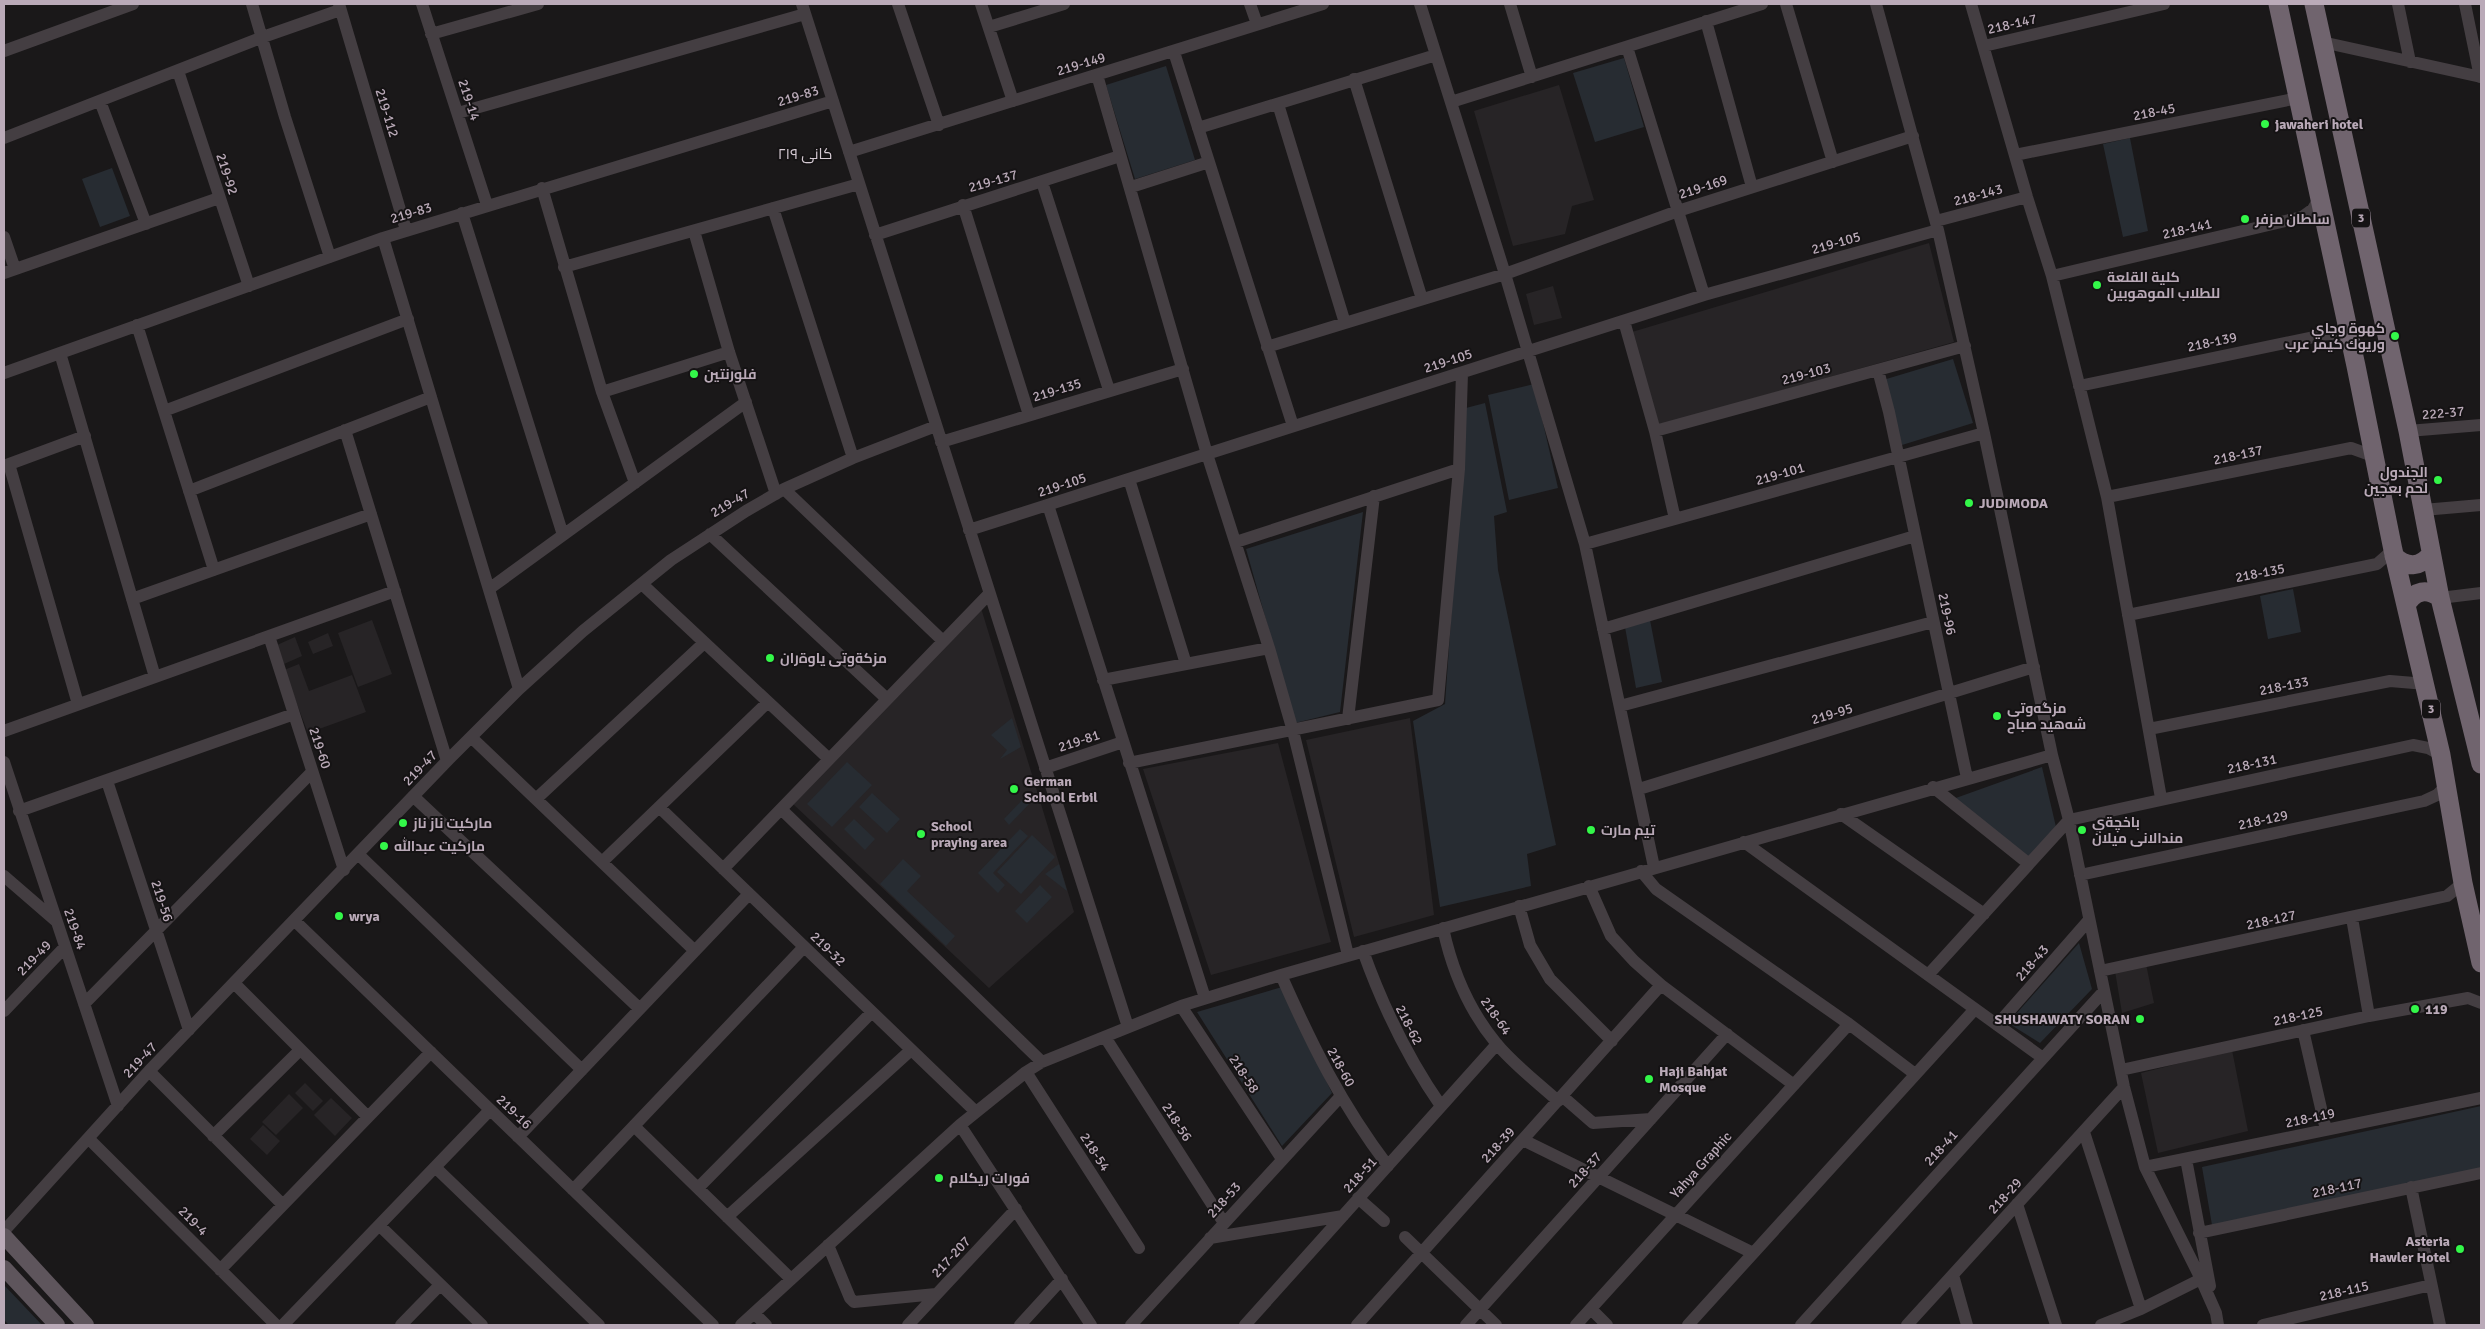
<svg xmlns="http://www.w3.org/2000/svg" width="2485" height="1329" viewBox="0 0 2485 1329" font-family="Signika,Cairo,sans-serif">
<rect width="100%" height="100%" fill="#1a1819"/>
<!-- built -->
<path fill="#272426" d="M1559,85L1594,200L1572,206L1565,234L1513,246L1474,111Z
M1929,243L1954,342L1659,425L1632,332Z
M1553,286L1562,318L1534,325L1526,294Z
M981,608L1074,912L989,988L793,804Z
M372,620L392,674L358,687L338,633Z
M328,633L333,646L313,654L308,642Z
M295,637L302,656L284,664L277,645Z
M299,664L309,691L352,675L366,712L308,733L284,670Z
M1410,718L1434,915L1354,937L1306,740Z
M1278,743L1331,942L1211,975L1143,769Z
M2146,964L2154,1003L2122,1013L2115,971Z
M2232,1050L2248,1131L2158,1153L2141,1073Z
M305,1083L323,1101L313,1111L295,1093Z
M289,1094L303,1108L276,1135L262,1122Z
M331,1098L352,1118L335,1136L314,1115Z
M263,1125L280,1141L267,1155L250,1139Z"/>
<!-- green -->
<path fill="#272c32" d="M1624,58L1644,127L1595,142L1573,73Z
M1166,66L1195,160L1135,179L1106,85Z
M2130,138L2148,231L2123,237L2103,144Z
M112,168L130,216L100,227L82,179Z
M1953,359L1973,423L1902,445L1883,380Z
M1534,384L1558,488L1509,500L1488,395Z
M1485,403L1507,512L1494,516L1498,570L1556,845L1527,854L1531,886L1440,907L1413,721L1445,704L1466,408Z
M1363,512L1340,712L1295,723L1246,549Z
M2293,589L2301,632L2268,639L2260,596Z
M1650,620L1662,682L1636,688L1625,627Z
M1012,718L1021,747L1000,759L1007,750L991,735Z
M847,762L872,785L832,827L807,804Z
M2042,767L2056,827L2032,861L1953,799Z
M872,793L900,819L887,833L859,807Z
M1025,797L1030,803L1009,825L1004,819Z
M854,819L875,839L865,850L844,829Z
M1020,829L1028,836L993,873L1005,885L998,893L978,873Z
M1032,835L1055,857L1021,894L997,872Z
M903,859L921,876L907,891L955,936L946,946L880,884Z
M1059,864L1067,891L1045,874Z
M1040,885L1052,897L1027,923L1015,911Z
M2079,943L2092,989L2040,1043L2008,1023Z
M1282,987L1332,1093L1282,1146L1197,1012Z
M2481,1106V1173L2212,1225L2202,1167Z
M4,1285L42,1325H9L4,1320Z"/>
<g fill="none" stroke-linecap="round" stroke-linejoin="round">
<!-- minor -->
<path stroke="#443e42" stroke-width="12" d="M252,4L285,117L330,257
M339,4L406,230
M422,4L487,205
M802,4L1128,1027
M898,4L939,125
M981,4L1013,101
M1250,4L1257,24
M1420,4L1505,274L1585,544L1654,867
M1510,4L1532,77
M1786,4L1833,162
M1876,4L1938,230L1984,433L2052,755L2069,820L2124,1087L2145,1167L2201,1279L2216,1313L2218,1325
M1971,4L2027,197L2052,276L2107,497L2161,798
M2398,4L2410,62
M2465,4L2480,77
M1706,21L1752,187
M989,27L1064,4
M431,34L538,4
M2322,42L2481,77
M1984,46L2164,4
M1627,47L1704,295
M4,51L133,4
M1174,52L1293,426
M178,71L249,286
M1097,75L1207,454L1269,648L1293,731L1348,955
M1354,79L1422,299
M100,101L146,224
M1451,102L1762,4
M1278,104L1345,323
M458,113L805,14
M1198,128L1436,55
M4,138L263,37L340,10
M849,152L1323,4
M2015,155L2298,98
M1042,182L1109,390
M1131,187L1209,162
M542,188L602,392L635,483
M963,205L1029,415
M773,208L853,458
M462,213L563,535
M1936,221L2027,197
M694,231L729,352L776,494
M875,235L1120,156
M4,237L15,269
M383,238L519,689
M564,267L859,184
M4,273L219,198
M2052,276L2302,217L2313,209L2320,197
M1624,321L1655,431L1675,519
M137,325L214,570
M1267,347L1505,274L1678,211L1913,136
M60,353L155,677
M1878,370L1889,412L1967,778
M4,373L383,238L833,101
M2079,386L2328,334L2351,342
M602,392L729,352
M164,411L408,319
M345,430L447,761
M1655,431L1965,346
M2408,431L2481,425
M941,442L1183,369
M9,464L78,704
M4,466L85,436
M1129,479L1186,664
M784,489L943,641
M189,491L431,397
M2107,497L2351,448L2373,456
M1048,505L1205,998
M2423,510L2481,505
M969,530L1704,295L1938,230
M710,534L887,699
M1236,542L1459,469
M1585,544L1984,433
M642,584L829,759
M489,589L746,402
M2440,598L2481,593
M132,599L371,514
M2128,615L2377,564L2393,550
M1603,629L1915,536
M269,636L344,870
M1103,680L1269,648
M1620,706L1933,622
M1348,719L1374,496
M2149,729L2390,681L2426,684
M4,731L395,591
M471,737L695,951
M4,762L118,1106
M1129,763L1438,700L1459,469L1462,373
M1045,768L1123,742
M107,781L189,1030
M1933,787L2029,864
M1639,789L2034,667
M413,796L640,1009
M536,799L704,643
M659,807L976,1112
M781,809L1042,1062
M19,811L294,714
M1841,814L1984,914
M1744,842L2043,1058
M358,854L582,1070
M602,862L768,702
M723,869L989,594
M1641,871L1656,889L1849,1024L1915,1074
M2080,875L2424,801L2437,795L2447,785
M4,876L56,921
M1589,886L1611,936L1634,961L1661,985L1794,1085
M1519,906L1530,945L1550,979L1612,1041
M2352,918L2369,1016
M295,921L713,1325
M1443,928C1452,970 1468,1009 1496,1043C1513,1064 1537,1082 1558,1101
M1363,951C1383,1007 1407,1057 1441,1106
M2100,971L2447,896L2463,883
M1281,975C1312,1045 1341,1104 1388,1166
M1928,975L2069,820L2413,745L2428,748L2441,755
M234,983L368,1117
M84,1004L312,772
M1181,1006L1282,1159
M4,1011L65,947
M1997,1025L2089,920
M2303,1030L2326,1130
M1105,1037L1224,1223
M2121,1070L2369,1016L2468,998L2481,1003
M149,1071L283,1205
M1026,1072L1139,1248
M1562,1096L1593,1123L1651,1119
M960,1125L1091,1325
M634,1126L791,1279
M2084,1132L2141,1309
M213,1136L300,1050
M518,1137L749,894
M89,1139L276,1325
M1523,1140L1753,1253
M2186,1159L2210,1286
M2145,1167L2481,1098
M436,1168L599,1325
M2411,1187L2440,1325
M698,1188L872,1012
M573,1190L804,947
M1358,1198L1384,1221
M2017,1204L2056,1325
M727,1217L911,1050
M380,1226L482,1325
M4,1231L149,1071L447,761L519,689L583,631L671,560L746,511L784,489L853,458L936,426
M2199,1233L2481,1173
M1405,1237L1496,1325
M1210,1238L1343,1216
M828,1245L850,1298L854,1302L936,1294
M220,1270L431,1052
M1953,1275L1967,1325
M1591,1309L1607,1325
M754,1313L766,1325
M283,1325L490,1110
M401,1325L440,1285
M741,1325L960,1125L1026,1072L1042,1062L1181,1006L1281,975L2052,755
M908,1325L1016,1209
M1020,1325L1062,1279
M1131,1325L1340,1097
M1245,1325L1497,1044
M1357,1325L1661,985
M1466,1325L1727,1034
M1576,1325L1849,1024
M1688,1325L1975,1009
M1801,1325L2104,991
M1907,1325L2124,1087
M2101,1325L2141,1309L2201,1279
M2263,1325L2431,1285"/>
<!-- major -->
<path stroke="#5e555c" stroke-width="16" d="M4,1236L86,1325
M4,1268L57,1325"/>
<!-- highway -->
<path stroke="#70646e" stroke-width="19" d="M2278,4L2356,366L2393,550L2441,755L2463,883L2481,963
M2314,4L2408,431L2440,598L2481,764
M2394,556C2407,568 2420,568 2431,554
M2406,605C2415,590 2427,588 2440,598"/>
</g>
<!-- markers -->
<g fill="#33f749" stroke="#151314" stroke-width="2">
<circle cx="2265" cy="124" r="5"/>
<circle cx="2245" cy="219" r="5"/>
<circle cx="2097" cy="285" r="5"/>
<circle cx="2395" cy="336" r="5"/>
<circle cx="694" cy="374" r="5"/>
<circle cx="2438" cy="480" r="5"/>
<circle cx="1969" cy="503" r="5"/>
<circle cx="770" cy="658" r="5"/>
<circle cx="1997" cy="716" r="5"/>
<circle cx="1014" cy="789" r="5"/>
<circle cx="403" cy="823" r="5"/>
<circle cx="1591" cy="830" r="5"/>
<circle cx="2082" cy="830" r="5"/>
<circle cx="921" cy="834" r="5"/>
<circle cx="384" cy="846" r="5"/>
<circle cx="339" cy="916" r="5"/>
<circle cx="2415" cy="1009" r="5"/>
<circle cx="2140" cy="1019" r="5"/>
<circle cx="1649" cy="1079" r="5"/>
<circle cx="939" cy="1178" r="5"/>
<circle cx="2460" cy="1249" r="5"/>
</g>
<g text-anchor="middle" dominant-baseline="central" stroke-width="4" stroke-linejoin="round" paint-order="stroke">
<!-- shield labels -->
<g fill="#151314" stroke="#887d87" stroke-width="1">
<rect x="2352" y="208.5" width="18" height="19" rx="4"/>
<rect x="2422" y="699.5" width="18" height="19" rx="4"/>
</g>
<g font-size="12" font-weight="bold" fill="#baaab8">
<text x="2361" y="218">3</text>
<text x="2431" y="709">3</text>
</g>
<!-- street labels -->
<g font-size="14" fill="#baaab8" stroke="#151314">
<text transform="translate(2012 24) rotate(-13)">218-147</text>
<text transform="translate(1081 64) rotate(-17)">219-149</text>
<text transform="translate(798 96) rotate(-17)">219-83</text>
<text transform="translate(469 100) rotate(72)">219-14</text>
<text transform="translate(2154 112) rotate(-11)">218-45</text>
<text transform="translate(387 113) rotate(73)">219-112</text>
<text transform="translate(227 174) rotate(72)">219-92</text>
<text transform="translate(993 181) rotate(-16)">219-137</text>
<text transform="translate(1703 187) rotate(-18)">219-169</text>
<text transform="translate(1978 195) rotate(-15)">218-143</text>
<text transform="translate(411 213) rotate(-17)">219-83</text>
<text transform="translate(2187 229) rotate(-13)">218-141</text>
<text transform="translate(1836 243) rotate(-16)">219-105</text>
<text transform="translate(2212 342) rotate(-12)">218-139</text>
<text transform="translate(1448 361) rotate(-18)">219-105</text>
<text transform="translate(1806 374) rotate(-15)">219-103</text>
<text transform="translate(1057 390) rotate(-17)">219-135</text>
<text transform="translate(2443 413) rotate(-5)">222-37</text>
<text transform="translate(2238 455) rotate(-12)">218-137</text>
<text transform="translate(1780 474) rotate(-16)">219-101</text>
<text transform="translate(1062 485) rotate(-18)">219-105</text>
<text transform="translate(730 503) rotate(-31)">219-47</text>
<text transform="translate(2260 573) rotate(-11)">218-135</text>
<text transform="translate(1947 614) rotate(78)">219-96</text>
<text transform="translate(2284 686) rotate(-11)">218-133</text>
<text transform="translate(1832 714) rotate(-17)">219-95</text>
<text transform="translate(1079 741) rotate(-18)">219-81</text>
<text transform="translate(320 748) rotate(72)">219-60</text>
<text transform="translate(2252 764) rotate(-12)">218-131</text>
<text transform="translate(420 768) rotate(-46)">219-47</text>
<text transform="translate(2263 820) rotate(-12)">218-129</text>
<text transform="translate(162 901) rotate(72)">219-56</text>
<text transform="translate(2271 920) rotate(-12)">218-127</text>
<text transform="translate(75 929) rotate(71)">219-84</text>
<text transform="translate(828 949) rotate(44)">219-32</text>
<text transform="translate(34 958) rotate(-46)">219-49</text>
<text transform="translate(2032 963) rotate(-49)">218-43</text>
<text transform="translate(1496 1016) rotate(55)">218-64</text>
<text transform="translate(2298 1016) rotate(-12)">218-125</text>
<text transform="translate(1409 1025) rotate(63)">218-62</text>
<text transform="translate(140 1060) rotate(-47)">219-47</text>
<text transform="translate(1341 1067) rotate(61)">218-60</text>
<text transform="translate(1244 1074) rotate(57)">218-58</text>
<text transform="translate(514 1112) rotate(44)">219-16</text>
<text transform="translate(2310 1118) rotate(-12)">218-119</text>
<text transform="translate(1177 1122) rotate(57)">218-56</text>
<text transform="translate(1498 1145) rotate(-48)">218-39</text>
<text transform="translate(1941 1148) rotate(-48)">218-41</text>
<text transform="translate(1095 1152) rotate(57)">218-54</text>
<text transform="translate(1701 1165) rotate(-48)">Yahya Graphic</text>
<text transform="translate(1585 1170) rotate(-48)">218-37</text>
<text transform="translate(1360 1175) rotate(-48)">218-51</text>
<text transform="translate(2337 1188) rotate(-12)">218-117</text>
<text transform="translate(2005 1196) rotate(-48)">218-29</text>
<text transform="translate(1224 1200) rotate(-48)">218-53</text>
<text transform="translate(193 1221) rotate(45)">219-4</text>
<text transform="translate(951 1257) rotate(-47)">217-207</text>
<text transform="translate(2344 1291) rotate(-13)">218-115</text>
</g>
<!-- poi labels -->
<g font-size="14" font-weight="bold" fill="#baaab8" stroke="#151314" text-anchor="start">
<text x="2275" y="124">jawaheri hotel</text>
<text x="2255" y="219">سلطان مزفر</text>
<text x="2107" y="277">کلیة القلعة<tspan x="2107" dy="16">للطلاب الموهوبین</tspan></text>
<text x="2385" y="328" text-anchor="end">كهوة وجاي<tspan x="2385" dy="16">وريوك كيمر عرب</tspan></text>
<text x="704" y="374">فلورنتين</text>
<text x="2428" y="472" text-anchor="end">الجندول<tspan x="2428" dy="16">لحم بعجين</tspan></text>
<text x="1979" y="503">JUDIMODA</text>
<text x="780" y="658">مزكةوتى ياوةران</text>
<text x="2007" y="708">مزگه‌وتی<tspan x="2007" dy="16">شه‌هید صباح</tspan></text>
<text x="1024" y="781">German<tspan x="1024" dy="16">School Erbil</tspan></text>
<text x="2092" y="822">باخچةي<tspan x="2092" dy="16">مندالانى ميلان</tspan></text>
<text x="413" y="823">ماركيت ناز ناز</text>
<text x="931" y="826">School<tspan x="931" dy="16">praying area</tspan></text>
<text x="1601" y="830">تيم مارت</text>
<text x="394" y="846">ماركيت عبدالله</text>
<text x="349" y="916">wrya</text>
<text x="2425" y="1009">119</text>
<text x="2130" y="1019" text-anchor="end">SHUSHAWATY SORAN</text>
<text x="1659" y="1071">Haji Bahjat<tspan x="1659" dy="16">Mosque</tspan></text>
<text x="949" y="1178">فورات ريکلام</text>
<text x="2450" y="1241" text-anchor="end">Asteria<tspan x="2450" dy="16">Hawler Hotel</tspan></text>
</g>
<!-- neighbourhood labels -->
<g font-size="15" fill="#d6cbd4" stroke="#151314">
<text x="805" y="154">کانی ٢١٩</text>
</g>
</g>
<!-- border -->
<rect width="2485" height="1329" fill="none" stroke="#baaab8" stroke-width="10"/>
</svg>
